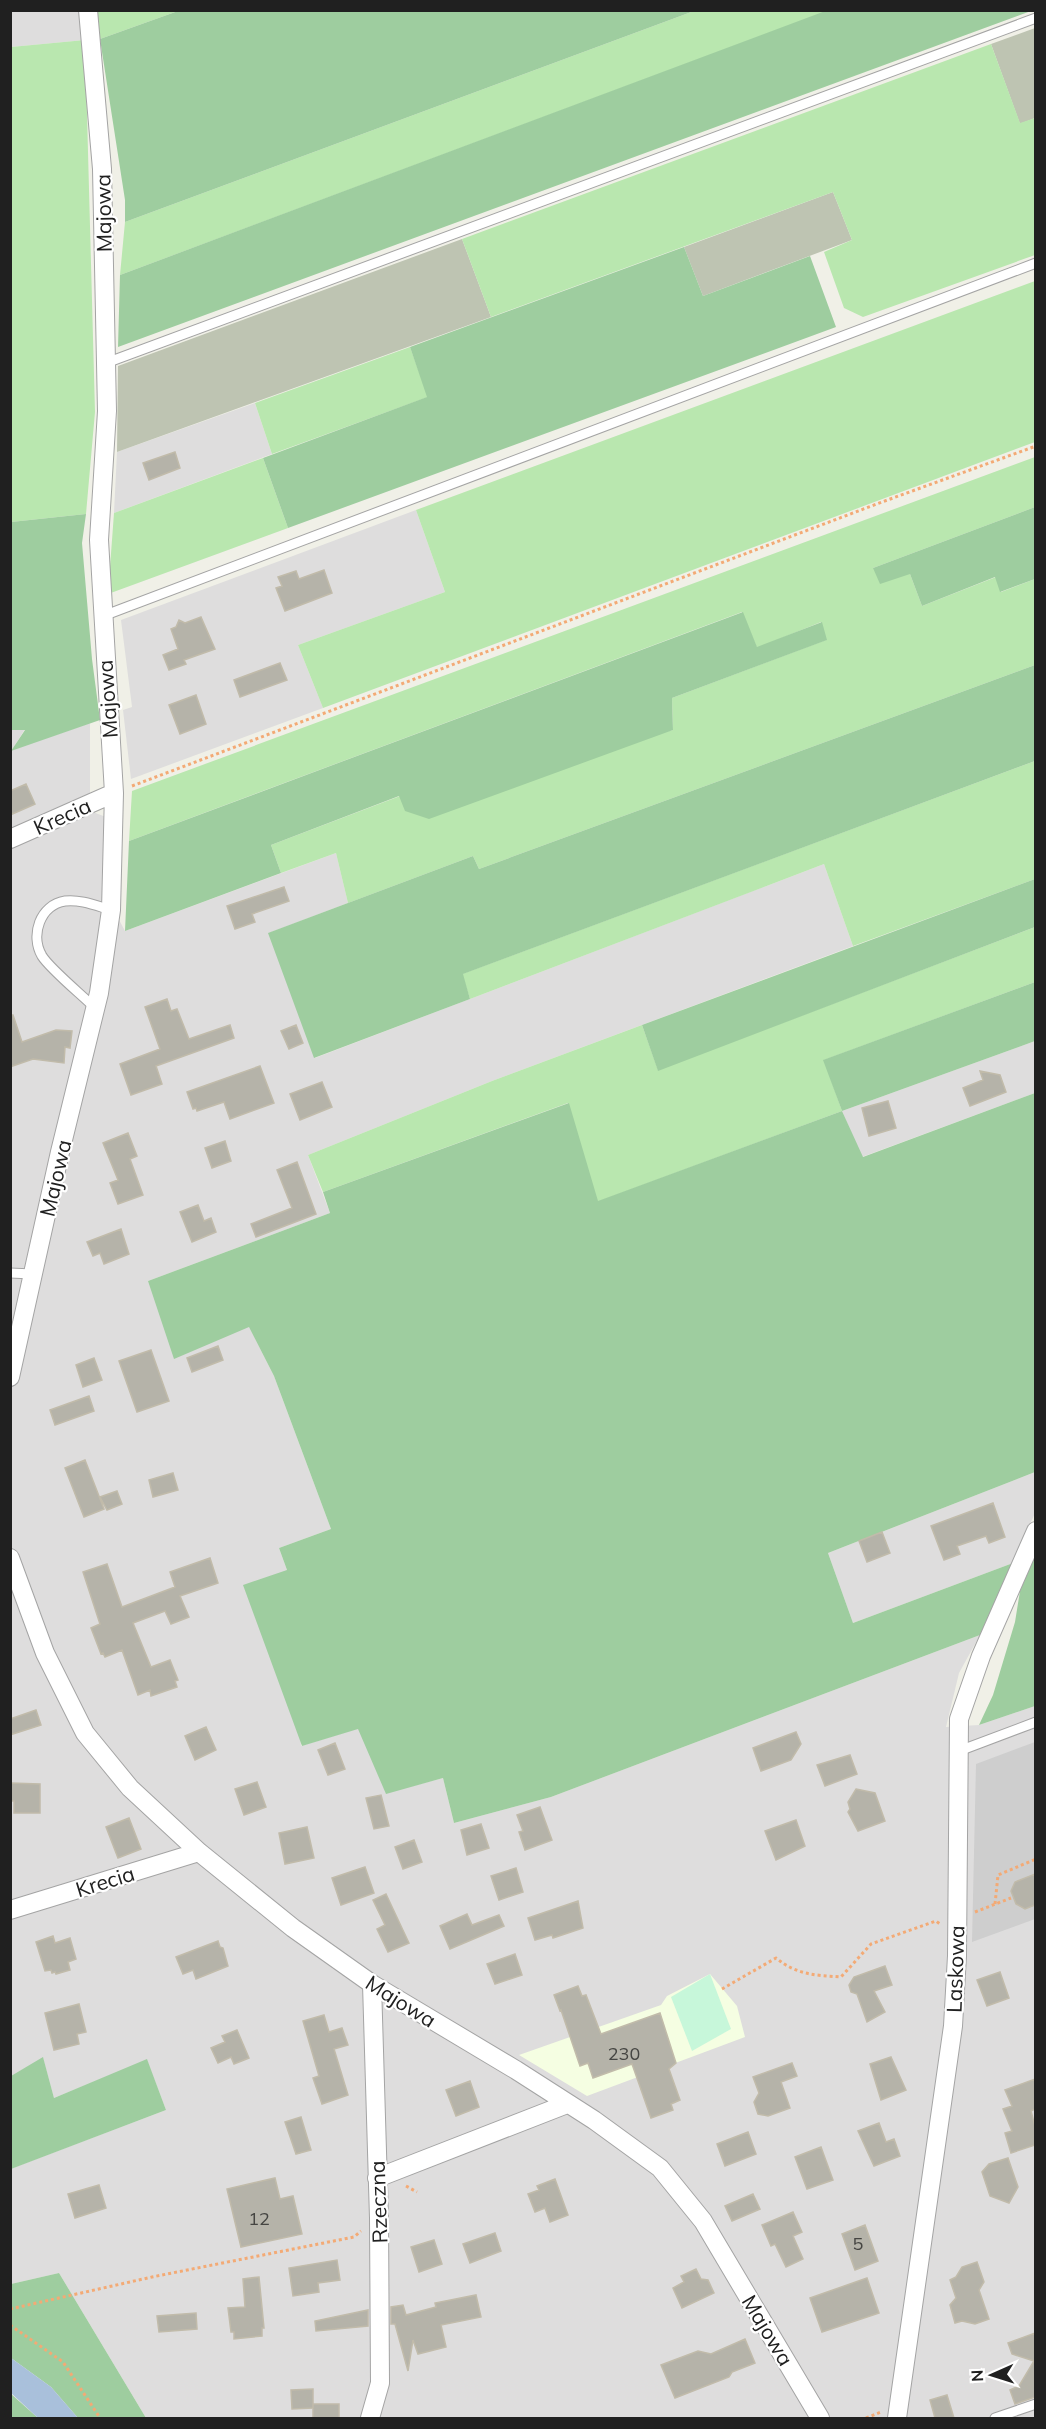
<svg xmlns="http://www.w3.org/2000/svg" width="1046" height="2429" viewBox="0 0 1046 2429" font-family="Mulish,sans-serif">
<rect width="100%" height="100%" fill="#f0f0e7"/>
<!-- residential -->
<path fill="#dedddd" d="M11,11H81L85,40L11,47Z
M255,403L272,454L114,513L117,452Z
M416,510L445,592L298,645L323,708L131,779L123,710L132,707L121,620Z
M90,723V811L106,817L103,890L125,931L336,853L348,903L269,933L315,1058L824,864L853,946L492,1081L308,1155L330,1213L148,1281L249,1326L274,1376L331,1529L279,1548L287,1570L301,1746L359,1728L386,1793L443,1778L454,1823L551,1797L980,1635L959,1673L946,1727L979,1725L1035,1706V2418H146L59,2273L11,2284L10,2169L166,2110L147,2060L54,2098L43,2058L11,2076V730L25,729L12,750Z
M1035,1041V1093L862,1157L842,1111Z
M1035,1472V1513L1013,1563L853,1623L828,1553Z"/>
<!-- education -->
<path fill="#f5fee2" d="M710,1974L737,2006L745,2037L587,2096L519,2055L661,2005L667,1996Z"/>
<!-- religious -->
<path fill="#cecece" d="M1035,1742V1919L972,1942L976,1764Z"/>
<!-- construction -->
<path fill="#bec4b2" d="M1035,28V118L1020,124L991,44Z
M833,192L852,240L703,296L684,247Z
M462,239L491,317L117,452L118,366Z"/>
<!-- grass -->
<path fill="#b9e7af" d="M97,11H178L100,39Z
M694,11H828L120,275L125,222Z
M85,40L95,412L86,514L11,522V47Z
M991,44L1020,123L1035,118V255L863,317L844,308L824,252L852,240L833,192L491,317L462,239Z
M1035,281V442L323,708L298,645L445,592L416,510Z
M410,347L428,397L272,454L255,403Z
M1035,457V507L873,568L910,574L922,606L996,577L1001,592L1035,579V665L479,869L473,856L348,903L336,853L281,873L271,845L400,796L673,730L672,698L826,640L821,622L757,648L742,612L129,841L132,791Z
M263,458L288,528L108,594L114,513Z
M1035,761V879L853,946L824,864L470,999L462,974Z
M1035,927V982L824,1060L842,1111L597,1202L568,1103L323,1192L308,1155L492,1081L642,1025L658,1070Z"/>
<!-- forest -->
<path fill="#9ecd9f" d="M828,10L1031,11L118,347L120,275Z
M178,11V10L694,11L125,222V200L100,39Z
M684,247L703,296L810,256L836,327L288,528L263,458L427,397L410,347Z
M1035,507V579L1000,592L995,577L922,606L910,574L880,584L873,568Z
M86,514L82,543L92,659L100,720L11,751L25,730H11V522Z
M743,612L757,647L822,622L827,640L672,698L673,730L429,819L405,811L399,796L271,845L281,873L125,931L129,841Z
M1035,665V761L463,974L470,999L314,1058L268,933L473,856L479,869Z
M1035,879V927L658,1071L642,1025Z
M1035,982V1041L842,1111L863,1157L1035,1093V1472L828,1553L853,1623L1013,1563L980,1635L551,1797L454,1823L443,1778L386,1794L358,1729L302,1746L243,1585L287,1570L279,1548L331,1529L274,1376L249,1327L174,1359L148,1281L330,1213L323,1192L569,1103L598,1201L842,1111L823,1060Z
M1035,1556V1706L979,1725L993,1695L1015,1622L1020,1591Z
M43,2057L54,2098L147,2059L166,2110L11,2169V2076Z
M59,2273L146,2418H78L51,2387L11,2358V2284Z
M10,2393L38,2418H11Z"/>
<!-- park -->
<path fill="#c7f7da" d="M710,1974L731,2029L692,2051L671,1997Z"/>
<!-- water -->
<path fill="#a9c0db" d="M11,2358L51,2387L78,2418H38L11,2393Z"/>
<!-- building -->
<path fill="#b5b3a9" stroke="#c1bbaa" stroke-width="1.5" d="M175,452L180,468L149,480L143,463Z
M324,570L332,593L285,611L276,588L282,586L278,577L296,571L299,579Z
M201,617L215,649L184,660L186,664L169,670L163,655L178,649L171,629L176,627L179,620L185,623Z
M280,663L287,680L240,697L234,680Z
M196,695L206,724L180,734L169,705Z
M26,784L35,804L10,815V791Z
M284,887L289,901L252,914L255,922L235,929L227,906Z
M167,999L171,1011L177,1009L189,1039L230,1025L234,1038L156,1066L162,1084L131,1095L120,1064L160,1049L145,1007Z
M10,1015H13L22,1042L56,1030L72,1031L70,1048L65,1047L64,1063L33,1059L10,1067Z
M296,1025L303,1043L289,1049L281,1031Z
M260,1066L274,1103L230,1119L224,1102L197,1111L196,1108L193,1109L187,1092Z
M980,1071L1000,1075L1006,1092L970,1106L963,1088L983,1080Z
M322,1082L332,1107L300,1120L290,1094Z
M888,1101L896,1128L869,1136L862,1108Z
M128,1133L137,1156L130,1159L143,1195L118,1204L110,1183L118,1180L103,1143Z
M225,1141L231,1161L212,1168L205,1148Z
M297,1162L316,1214L256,1237L251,1224L292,1208L277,1170Z
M198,1205L204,1221L211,1218L216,1232L192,1242L180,1212Z
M121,1229L129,1254L104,1264L100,1253L93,1256L87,1242Z
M218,1346L223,1360L192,1372L187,1358Z
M151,1350L169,1401L137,1412L119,1361Z
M94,1358L102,1380L83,1387L76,1365Z
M89,1396L94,1411L55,1425L50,1410Z
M85,1460L104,1509L84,1517L65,1468Z
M173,1473L178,1490L153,1497L149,1480Z
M117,1491L122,1504L107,1510L100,1497Z
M993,1503L1005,1537L989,1543L986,1536L957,1546L960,1554L944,1560L931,1526Z
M882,1532L890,1553L867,1562L859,1541Z
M210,1558L218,1583L180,1596L189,1617L171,1624L165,1611L133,1623L151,1667L170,1660L178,1680L175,1681L177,1687L151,1696L150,1690L138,1695L122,1650L105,1657L103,1653L101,1654L91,1628L100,1624L83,1572L107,1564L122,1607L175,1587L170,1572Z
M36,1710L41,1725L10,1735V1719Z
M206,1727L216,1750L195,1760L185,1736Z
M796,1732L801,1744L791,1760L761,1771L753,1748Z
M335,1743L345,1769L328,1775L318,1750Z
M850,1755L857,1774L825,1786L817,1765Z
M257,1782L266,1807L244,1815L235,1789Z
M10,1783L40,1784V1813H14V1801H10Z
M856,1789L875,1793L885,1821L858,1831L848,1812L850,1809L848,1802Z
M381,1795L389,1826L374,1829L366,1798Z
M540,1807L552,1840L525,1850L519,1832L523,1831L517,1815Z
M129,1818L141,1849L118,1858L106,1827Z
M796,1820L805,1846L776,1860L765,1831Z
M481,1824L489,1848L467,1855L461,1830Z
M307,1827L314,1858L285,1864L279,1833Z
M414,1840L422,1862L403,1869L395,1847Z
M365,1867L374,1893L341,1905L332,1878Z
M516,1868L523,1892L499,1900L491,1876Z
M1035,1874V1905L1025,1909L1016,1904L1011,1891L1015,1882Z
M386,1894L409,1943L388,1952L377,1929L385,1925L373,1900Z
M578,1901L583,1928L553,1938L552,1935L535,1940L528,1918Z
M467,1914L472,1925L499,1915L504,1926L450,1949L440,1926Z
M53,1936L55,1943L70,1938L76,1959L68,1962L70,1970L56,1974L55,1972L52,1973L51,1970L45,1971L36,1942Z
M218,1941L220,1947L223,1948L228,1966L196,1979L193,1970L183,1974L176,1957Z
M515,1954L522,1975L495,1984L487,1964Z
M885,1966L892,1985L874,1991L885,2012L867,2022L857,1994L851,1992L849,1985L854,1977Z
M1000,1972L1009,1998L987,2006L977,1980Z
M578,1986L582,1996L586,1995L601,2034L660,2013L676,2063L669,2069L680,2100L671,2104L673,2110L651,2118L632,2064L593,2078L588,2063L580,2066L561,2010L560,2011L554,1995Z
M79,2004L86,2032L77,2034L79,2044L54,2050L45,2013Z
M324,2015L329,2032L342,2028L348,2045L334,2049L348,2095L322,2104L313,2078L319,2076L303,2021Z
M237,2030L249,2058L234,2064L231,2057L218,2063L211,2048L225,2042L222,2036Z
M891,2057L906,2090L881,2100L870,2064Z
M792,2063L797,2076L781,2082L790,2108L768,2116L758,2114L754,2102L759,2093L753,2077Z
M1035,2079V2109L1031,2111L1035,2126V2145L1011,2153L1005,2133L1012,2131L1003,2109L1012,2106L1005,2090Z
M470,2081L479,2107L456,2116L446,2090Z
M301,2117L311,2150L296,2154L285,2122Z
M879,2123L886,2142L894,2139L900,2156L874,2166L858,2131Z
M748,2132L756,2154L725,2166L717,2144Z
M821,2147L833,2180L807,2189L795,2157Z
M1008,2158L1018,2187L1009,2203L990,2196L982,2172L989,2164Z
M275,2178L280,2199L293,2196L302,2234L241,2247L227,2189Z
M555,2179L568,2215L550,2222L545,2208L535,2212L528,2194L539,2190L537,2186Z
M99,2185L106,2208L75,2218L68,2194Z
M753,2194L760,2209L732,2221L725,2206Z
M793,2212L802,2232L793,2236L803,2259L786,2267L775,2244L771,2246L762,2225Z
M865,2225L878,2261L855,2270L842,2234Z
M495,2233L501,2251L470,2263L463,2244Z
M434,2240L442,2264L419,2272L411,2247Z
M337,2260L340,2280L318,2283L319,2292L293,2296L289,2268Z
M977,2262L984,2282L979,2290L989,2319L975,2324L962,2321L955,2323L950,2305L956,2298L950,2280L956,2277L962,2267Z
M696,2269L701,2279L708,2280L714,2293L682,2308L673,2288L684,2282L681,2276Z
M259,2277L264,2328H262V2336L234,2339V2332H231L228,2308L245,2307L243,2279Z
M867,2278L879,2313L822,2332L810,2298Z
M476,2295L481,2317L441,2325L446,2347L418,2354L413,2340L408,2371L395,2324H391V2307L403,2305L406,2315L436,2307L435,2303Z
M368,2310V2326L316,2331L315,2321Z
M196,2313L197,2329L159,2332L157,2316Z
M1035,2333V2397L1015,2404L1010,2390L1019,2386L1034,2361L1012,2354L1008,2343Z
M745,2339L755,2363L732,2372L729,2377L675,2398L661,2365L698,2351L711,2354Z
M313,2389V2408L292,2409L291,2390Z
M947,2395L954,2418H935L930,2400Z
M313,2404H339V2418H313Z"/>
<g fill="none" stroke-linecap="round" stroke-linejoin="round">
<defs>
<path id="lane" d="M106,363L1036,18
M103,616L1036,263
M95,1008C82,995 50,969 42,956C30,935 40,905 65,901C80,899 97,906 111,910
M10,1273L33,1274
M959,1751L1036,1722
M995,2418L1036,2404"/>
<path id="street" d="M10,839L114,793
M10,1377L60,1152L99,993L111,910L114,793L99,540L107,411L102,169L88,10
M10,1558L45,1653L85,1733L130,1788L199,1852L293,1928L372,1984L516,2070L594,2120L660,2168L703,2221L820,2418
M10,1910L199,1852
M377,2178L567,2104
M370,2418L380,2383L379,2218L372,1984
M897,2418L953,2026L957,1956L959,1719L981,1656L1036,1531"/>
</defs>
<!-- lane casing -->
<use href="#lane" stroke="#a4a4a4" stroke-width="11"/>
<!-- street casing -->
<use href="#street" stroke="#a4a4a4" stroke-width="20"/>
<!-- path -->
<path stroke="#f3aa75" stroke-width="3" stroke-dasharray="3 3" stroke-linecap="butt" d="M132,786L882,502L1036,446
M995,1904L998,1875L1036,1859
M975,1912L1011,1898
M722,1989L776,1958C797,1975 814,1975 841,1977L871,1944L936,1921L940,1924
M406,2186L417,2192
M10,2309L152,2277L354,2237L361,2231
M10,2325L63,2362L100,2418
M866,2418L881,2412"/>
<!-- lane -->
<use href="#lane" stroke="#fff" stroke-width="9"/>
<!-- street -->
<use href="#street" stroke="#fff" stroke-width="18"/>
</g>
<g text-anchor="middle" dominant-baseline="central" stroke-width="4.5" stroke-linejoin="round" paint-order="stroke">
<!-- number labels -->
<g font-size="18" fill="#454542">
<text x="624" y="2053">230</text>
<text x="259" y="2218">12</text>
<text x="858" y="2243">5</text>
</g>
<!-- street labels -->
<g font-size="21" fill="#202020" stroke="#fff">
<text transform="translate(103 213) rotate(-91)">Majowa</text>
<text transform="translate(107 699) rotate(-94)">Majowa</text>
<text transform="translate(62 816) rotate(-24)">Krecia</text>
<text transform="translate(55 1178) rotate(-77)">Majowa</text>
<text transform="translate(105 1881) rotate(-17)">Krecia</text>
<text transform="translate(955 1969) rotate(-88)">Laskowa</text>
<text transform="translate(401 2001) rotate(32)">Majowa</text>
<text transform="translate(378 2202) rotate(-92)">Rzeczna</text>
<text transform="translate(768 2330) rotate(59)">Majowa</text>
</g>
</g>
<!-- border -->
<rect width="1046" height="2429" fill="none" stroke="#202020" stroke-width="24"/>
<!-- north arrow -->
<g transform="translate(992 2375) rotate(267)" stroke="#ffffff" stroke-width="4.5" paint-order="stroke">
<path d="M0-4.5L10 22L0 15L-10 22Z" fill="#202020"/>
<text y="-9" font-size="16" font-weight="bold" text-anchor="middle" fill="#202020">N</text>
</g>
</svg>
